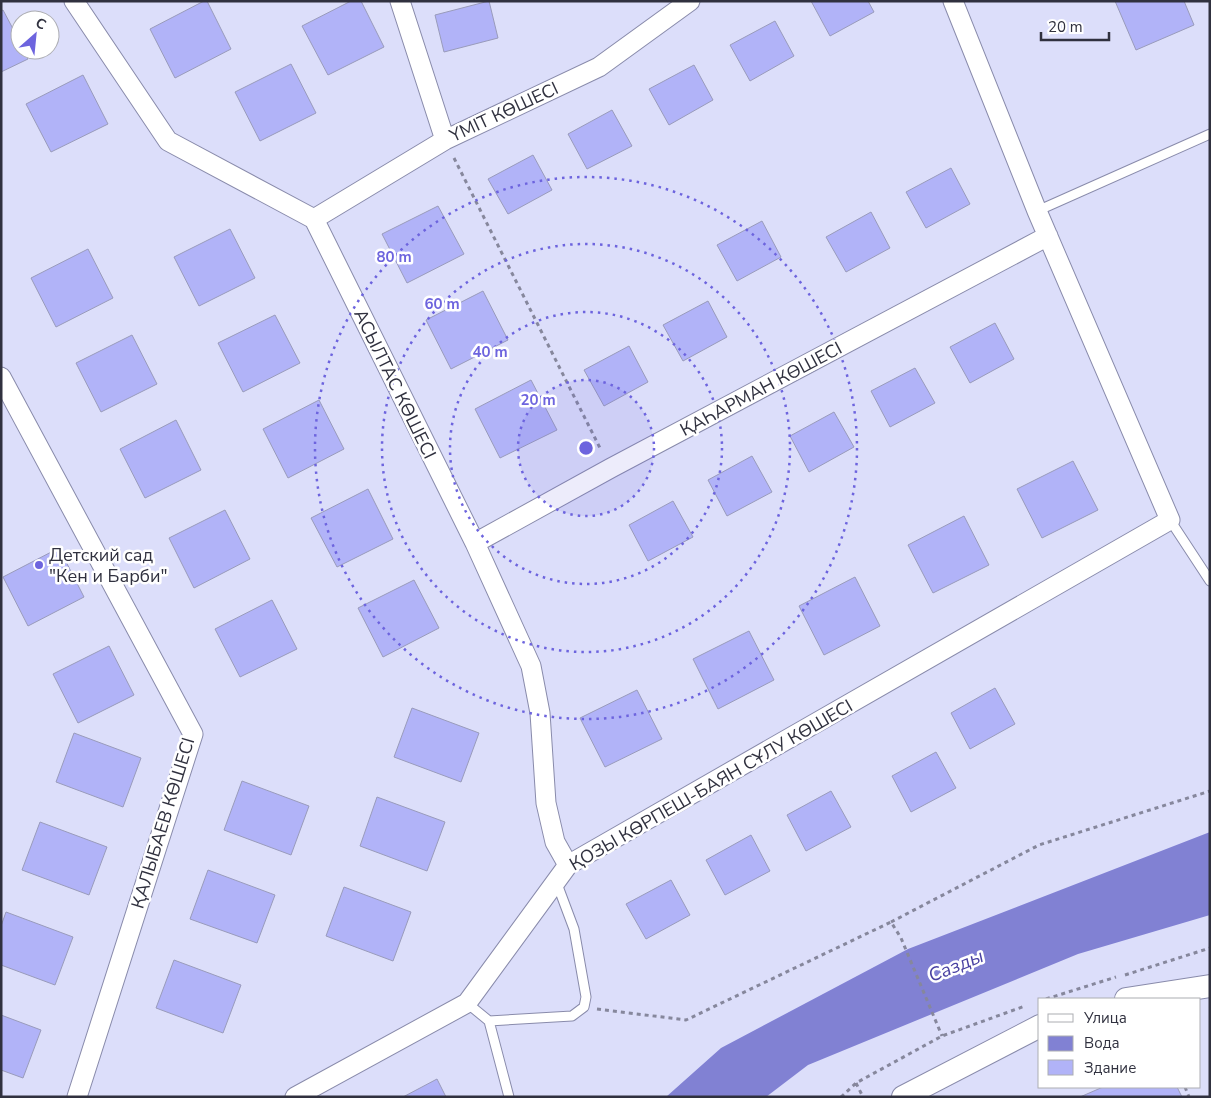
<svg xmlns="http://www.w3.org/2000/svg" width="1211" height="1098" viewBox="0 0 1211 1098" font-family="'Nunito Sans',sans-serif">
<rect width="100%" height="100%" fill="#dcdefa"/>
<!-- water -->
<path fill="#8181d3" d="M1210,832V915L1078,954L808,1065L766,1097H666L721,1048L908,949Z"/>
<!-- building -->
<path fill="#b1b3f8" stroke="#999bbb" d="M204,1H207L231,49L175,78L150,29Z
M351,1H361L384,47L328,75L302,26Z
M489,1L498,38L444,52L435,15Z
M811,1H868L874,12L830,36Z
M1115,1H1184L1194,25L1136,50Z
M3,10L20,42V50H24L28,59L1,72V11Z
M775,21L794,56L750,81L730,45Z
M291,64L316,113L260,141L235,92Z
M694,65L713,100L669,125L649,89Z
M83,75L108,124L51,152L26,104Z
M612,110L632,146L587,169L568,134Z
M533,155L552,190L508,214L488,179Z
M951,168L970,204L926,228L906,192Z
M438,206L464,254L407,283L382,234Z
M871,212L890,248L846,272L826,237Z
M762,221L781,257L737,281L717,245Z
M230,229L255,278L199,306L174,257Z
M88,249L113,298L56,327L31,278Z
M483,291L508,340L451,369L426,320Z
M708,301L727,337L683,361L663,325Z
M275,315L300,363L243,392L218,343Z
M995,323L1014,359L970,383L950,347Z
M132,335L157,384L101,412L76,363Z
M629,346L648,382L604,406L584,370Z
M915,368L935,403L890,427L871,391Z
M531,380L557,430L500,458L475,409Z
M319,400L344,449L288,478L263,429Z
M834,412L854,447L809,472L790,436Z
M176,420L201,470L145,498L120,449Z
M752,456L772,492L727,516L708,480Z
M1073,461L1098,510L1042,538L1017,489Z
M368,489L393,539L337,567L311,518Z
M673,501L693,537L648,561L629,525Z
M225,510L250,559L194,588L169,538Z
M964,516L989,565L933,593L908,545Z
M59,548L84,597L28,626L3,577Z
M855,577L880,626L824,655L799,606Z
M414,580L439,628L383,657L358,608Z
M272,600L297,649L240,677L215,629Z
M749,631L774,680L718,709L693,659Z
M109,646L134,695L78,723L53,674Z
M995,688L1015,724L970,749L951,713Z
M637,690L662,739L605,767L580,718Z
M412,708L479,733L461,782L394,757Z
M74,733L141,758L123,807L56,782Z
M936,752L956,788L911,812L892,776Z
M242,781L309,806L291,855L224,830Z
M831,791L851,827L806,851L787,815Z
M377,797L445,822L427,871L360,846Z
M40,822L107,847L89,895L22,870Z
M751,835L770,871L725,895L706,860Z
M208,870L275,895L257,943L190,919Z
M671,880L690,915L646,939L626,904Z
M344,887L411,912L393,961L326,936Z
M6,912L73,937L55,985L1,965V926Z
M174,960L241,985L223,1033L156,1008Z
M1,1015L41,1030L23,1078L1,1070Z
M437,1079L446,1097H403Z
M1103,1087H1177L1182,1097H1080Z"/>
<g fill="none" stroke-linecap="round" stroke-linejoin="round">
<defs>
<path id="service" d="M1037,211L1210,134
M1170,520L1210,581
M467,1003L489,1021L509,1097
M489,1021L572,1016L584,1007L586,997L574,929L556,881"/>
<path id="minor" d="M74,1L168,141L314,219L475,543L531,666L540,713L546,803L555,842L568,865
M400,1L445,140
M314,219L445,140L599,67L690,1
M1,377L193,734L77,1097
M475,543L611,468L1048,236
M295,1097L467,1003L568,865L1170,520L1037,211L953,1"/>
<path id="tertiary" d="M1126,999L1210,986
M903,1097L1040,1026"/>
</defs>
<!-- service casing -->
<use href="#service" stroke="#898bab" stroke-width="11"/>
<!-- minor casing -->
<use href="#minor" stroke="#898bab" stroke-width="21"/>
<!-- tertiary casing -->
<use href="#tertiary" stroke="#898bab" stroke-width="24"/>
<!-- path -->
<path stroke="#86879c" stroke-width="3" stroke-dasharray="4 4" stroke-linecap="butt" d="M454,158L601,450
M891,922L1039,845L1210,791
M1125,975L1210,948
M1046,999L1116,977
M597,1009L686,1020L891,922L901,938L942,1036
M856,1083L863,1097
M1185,1087L1189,1097
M841,1097L856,1083L942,1036L1025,1006"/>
<!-- service -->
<use href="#service" stroke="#fff" stroke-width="9"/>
<!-- minor -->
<use href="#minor" stroke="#fff" stroke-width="19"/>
<!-- tertiary -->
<use href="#tertiary" stroke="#fff" stroke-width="22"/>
</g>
<!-- distance rings -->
<circle cx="586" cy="448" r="68" fill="#6d64de" fill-opacity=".12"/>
<g fill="none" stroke="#6d64de" stroke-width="2.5" stroke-dasharray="2.5 5">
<circle cx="586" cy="448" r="68"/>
<circle cx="586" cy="448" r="136"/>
<circle cx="586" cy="448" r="204"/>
<circle cx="586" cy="448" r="271"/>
</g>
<!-- markers -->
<circle fill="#6d64de" stroke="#fff" stroke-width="2" cx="39" cy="565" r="5"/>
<g text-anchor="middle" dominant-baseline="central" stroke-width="5" stroke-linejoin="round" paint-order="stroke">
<!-- street labels -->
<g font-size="18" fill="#30313f" stroke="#fff">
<text transform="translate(504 112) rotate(-25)">ҮМІТ КӨШЕСІ</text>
<text transform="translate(395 384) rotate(64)">АСЫЛТАС КӨШЕСІ</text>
<text transform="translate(761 389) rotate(-28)">ҚАҺАРМАН КӨШЕСІ</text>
<text transform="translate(711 785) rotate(-30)">ҚОЗЫ КӨРПЕШ-БАЯН СҰЛУ КӨШЕСІ</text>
<text transform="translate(163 823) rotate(-73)">ҚАЛЫБАЕВ КӨШЕСІ</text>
</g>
<!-- poi labels -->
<g font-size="18" fill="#30313f" stroke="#fff" text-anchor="start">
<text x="49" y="555">Детский сад<tspan x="49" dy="21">"Кен и Барби"</tspan></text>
</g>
<!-- water labels -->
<g font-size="19" font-style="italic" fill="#4941a2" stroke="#fff">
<text transform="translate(956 966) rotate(-22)">Сазды</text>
</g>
</g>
<circle cx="586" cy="448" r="8" fill="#6d64de" stroke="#fff" stroke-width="2.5"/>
<g font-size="15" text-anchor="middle" font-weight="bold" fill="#6d64de" stroke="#fff" stroke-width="5" stroke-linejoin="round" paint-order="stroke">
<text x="394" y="262">80 m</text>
<text x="442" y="309">60 m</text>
<text x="490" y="357">40 m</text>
<text x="538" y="405">20 m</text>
</g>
<!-- border -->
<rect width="1211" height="1098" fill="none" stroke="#30313f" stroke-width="5"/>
<!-- legend -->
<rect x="1038" y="998" width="162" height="90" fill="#ffffff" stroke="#acadb2"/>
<rect x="1048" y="1014" width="25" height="8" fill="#ffffff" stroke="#acadb2"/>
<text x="1084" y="1023" font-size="15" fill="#30313f">Улица</text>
<rect x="1048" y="1036" width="25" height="15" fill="#8181d3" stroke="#acadb2"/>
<text x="1084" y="1048" font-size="15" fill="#30313f">Вода</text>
<rect x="1048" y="1060" width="25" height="15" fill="#b1b3f8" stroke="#acadb2"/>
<text x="1084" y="1073" font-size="15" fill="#30313f">Здание</text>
<!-- north arrow -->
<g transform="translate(35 35) rotate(27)"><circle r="24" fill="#ffffff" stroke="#acadb2"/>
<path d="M0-4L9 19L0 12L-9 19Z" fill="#6d64de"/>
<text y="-8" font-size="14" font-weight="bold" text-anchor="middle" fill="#30313f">С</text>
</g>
<!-- scale -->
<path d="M1041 32v8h68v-8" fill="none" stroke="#30313f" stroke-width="2.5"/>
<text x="1048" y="32" font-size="15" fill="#30313f" stroke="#ffffff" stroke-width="4" paint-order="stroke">20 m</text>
</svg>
